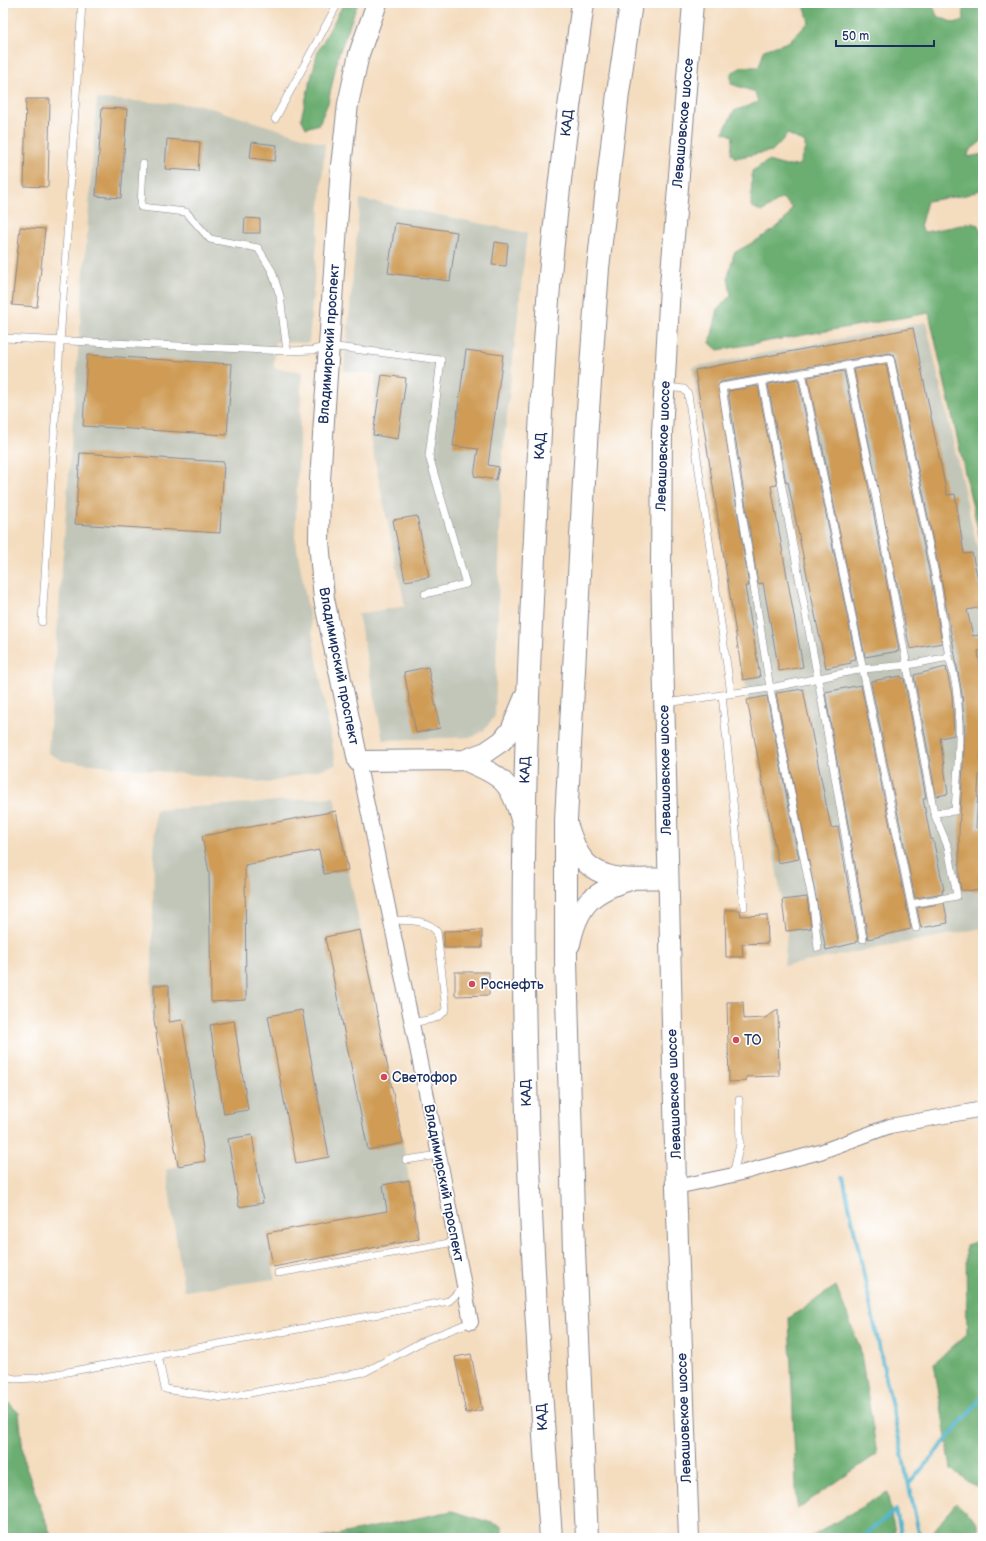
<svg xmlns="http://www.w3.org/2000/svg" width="986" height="1541" viewBox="0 0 986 1541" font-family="'Balsamiq Sans',sans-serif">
<rect width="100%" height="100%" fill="#fff"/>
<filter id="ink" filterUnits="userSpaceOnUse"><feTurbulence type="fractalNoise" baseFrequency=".025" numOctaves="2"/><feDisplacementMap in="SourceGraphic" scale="8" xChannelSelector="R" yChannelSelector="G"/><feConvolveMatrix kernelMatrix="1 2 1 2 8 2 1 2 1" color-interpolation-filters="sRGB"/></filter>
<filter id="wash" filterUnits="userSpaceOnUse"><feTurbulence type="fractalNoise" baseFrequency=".012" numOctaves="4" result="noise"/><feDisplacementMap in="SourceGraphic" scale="16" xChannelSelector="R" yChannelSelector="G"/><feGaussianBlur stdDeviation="0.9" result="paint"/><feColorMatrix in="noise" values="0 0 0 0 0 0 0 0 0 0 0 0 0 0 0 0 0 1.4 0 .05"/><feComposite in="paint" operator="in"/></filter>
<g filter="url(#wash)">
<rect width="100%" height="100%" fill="#f4dcbe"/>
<!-- industrial -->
<path fill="#c2c6b9" d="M97,99L201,105L325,144L309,343L275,342L274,368L302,372L295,537L336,765L269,783L63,761L48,753Z
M360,199L527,233L502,460L495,716L484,730L473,737L383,740L358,614L405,606L370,437L376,374L344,371Z
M926,322L983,574V928L784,966L787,933L692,367Z
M334,797L403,1143L419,1239L273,1267L275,1279L184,1291L166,1170L178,1166L151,1007L155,810Z"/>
<!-- forest -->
<path fill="#6cae72" stroke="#446e68" d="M344,3H358L338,56L328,103L319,124L306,128L301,118L318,51Z
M797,3H932L937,16L954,23L964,20L963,3H983V140L969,151L968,157L983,154V189L966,195L927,201L920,227L925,232L972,223L978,225L983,236V552L929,313L718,350L710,343L718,309L731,295L728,277L734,253C750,243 789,226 792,207L782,198L762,212L751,206L752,171L768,161L786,166L799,165L805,149V143L788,134L772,151L735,158L731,153L733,136L723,132L734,111L758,102L755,92L731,84V73L742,67H759L764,50L788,42L809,22L804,5Z
M983,1240V1492L951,1469L934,1363L967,1334L966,1245Z
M836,1286L860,1348L877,1454L797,1509L789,1318Z
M3,1397L19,1413L24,1462L52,1538H3Z
M887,1492L896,1538H809Z
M956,1503L978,1523V1538H928Z
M452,1511L502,1526V1538H321Z"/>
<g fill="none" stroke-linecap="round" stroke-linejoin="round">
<!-- stream -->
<path stroke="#4fb3ce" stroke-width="4" d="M843,1177L920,1538
M909,1484L983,1396
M861,1538L896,1510L902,1538"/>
</g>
<g id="blocks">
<!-- building -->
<path fill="#cf9b54" d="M26,99H50L48,187L24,186Z
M102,108L127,109L121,198L96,196Z
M167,139L200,142L198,171L165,169Z
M252,142L277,145L275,161L250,158Z
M245,218L260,219V233H244Z
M395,223L457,232L450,281L388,273Z
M20,227L45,229L37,307L12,305Z
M495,242L508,244L506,266L492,265Z
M913,328L947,495L955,494L964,554L972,553L983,602V607L967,610L973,636L980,635L982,650L978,651L983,690V740H981L980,765L983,766V775H979L976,828H983V891L961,890L959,879V830L965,734L962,694L942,583L894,355L889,353L847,360L721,382L718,385L749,586H745L760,677L743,680L695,370Z
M466,350L503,355L488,465L499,467L496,480L474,476L478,449L453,446Z
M87,355L232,364L227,435L83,426Z
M886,364L932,585L942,643L910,649L854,369Z
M844,371L873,509L899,651L865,657L808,377Z
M382,375L406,378L398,439L373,435Z
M798,379L856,659L851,660V663L826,668L788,482L786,483L768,384Z
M758,386L777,485L771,486L803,667L779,671L763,583L758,584L728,391Z
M80,453L224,462L220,533L75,524Z
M417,516L429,577L405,581L393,520Z
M428,667L440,728L416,733L404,672Z
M946,667L952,695L954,735L940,738L948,794L936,796L914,675Z
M901,676V679L904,678L926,798L923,799L931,840L933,839L944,890H942L943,893L915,898L871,683V681Z
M861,685L911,929L868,939L825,692Z
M803,689L831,828L838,827L858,941L855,942V943L826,950L776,693Z
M767,696L799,859L778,863L747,700Z
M336,811L348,870L324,874L319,850L245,865L246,1000L211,1002L209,872L202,836Z
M807,897L811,928L786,931L782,900Z
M944,903L948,923L921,928L917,908Z
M725,910H740L741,916L767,915L768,943L742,944L743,957H726Z
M360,930L403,1143L368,1150L325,937Z
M482,930V948H444V931Z
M455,972H489V995L455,996Z
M154,985H169V1022L182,1020L205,1161L178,1166L154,1021Z
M727,1002H743L744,1019L765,1018L778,1010L779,1076L746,1077V1081L729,1082Z
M302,1010L329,1157L296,1163L268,1016Z
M234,1021L248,1110L224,1114L210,1025Z
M252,1135L263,1203L239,1207L228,1139Z
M409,1180L419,1239L273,1267L267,1233L387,1211L383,1185Z
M471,1354L482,1410L466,1413L455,1357Z"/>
</g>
</g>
<g filter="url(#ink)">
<use href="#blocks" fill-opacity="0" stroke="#88868e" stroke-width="1"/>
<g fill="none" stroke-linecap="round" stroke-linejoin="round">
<defs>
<path id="lane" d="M275,119L338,3
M143,164L141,207L186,212L210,239L258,248L272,271L280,296L287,351
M3,338L287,351L313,350L329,346L441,360L429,456L466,584L425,594
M848,365L878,508L934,813L948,847L957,896L911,904
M802,373L916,928
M762,380L818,679L863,939
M667,387L684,389L688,394L731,694
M42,622L82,3
M722,695L744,907
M666,703L770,688L863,669L908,665L949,657L937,584L890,358L722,387L770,688L813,904L818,948
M934,813L955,811C958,761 965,706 949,657
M389,920C405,921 427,918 437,932L446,1009C439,1021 423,1020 411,1023
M406,1160L439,1155
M733,1175L740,1144L739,1100
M278,1273L455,1242
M158,1355L165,1389L223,1398L365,1372L425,1340L471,1322
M3,1376L15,1379L35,1378L449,1301L464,1287"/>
<path id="street" d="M358,761L439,1155L471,1322
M676,1187L733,1175L820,1152L890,1126L983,1109"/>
<path id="secondary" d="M377,3L359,54L348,104L341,166L320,480L319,541L324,599L358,761L464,760L486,752L502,741L511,730L526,694
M464,760C503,777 511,781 522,823
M567,824C571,834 574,846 580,855C598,884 639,879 668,878
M570,944C578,905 592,891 631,880
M689,1538L676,1187L661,569L662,432L670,286L693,3"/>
<path id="highway" d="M551,1538C538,1353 526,1168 524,982C522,840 527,699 534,557C539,459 542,361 551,264C559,177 571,90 583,3
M587,1538L574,1251L566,960V820L587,425L598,268L618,93L631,3"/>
</defs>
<!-- lane casing -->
<use href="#lane" stroke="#88868e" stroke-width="8"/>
<!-- street casing -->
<use href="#street" stroke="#88868e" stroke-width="16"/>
<!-- secondary casing -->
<use href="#secondary" stroke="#88868e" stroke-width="22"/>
<!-- highway casing -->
<use href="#highway" stroke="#88868e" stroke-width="24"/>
<!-- lane -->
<use href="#lane" stroke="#fff" stroke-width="7"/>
<!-- street -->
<use href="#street" stroke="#fff" stroke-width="14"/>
<!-- secondary -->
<use href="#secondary" stroke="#fff" stroke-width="20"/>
<!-- highway -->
<use href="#highway" stroke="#fff" stroke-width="22"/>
</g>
</g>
<!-- markers -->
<g fill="#d1495b" stroke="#fff" stroke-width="1.5">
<circle cx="472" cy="984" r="4"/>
<circle cx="736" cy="1040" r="4"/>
<circle cx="384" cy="1077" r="4"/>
</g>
<g text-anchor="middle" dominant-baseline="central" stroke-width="3.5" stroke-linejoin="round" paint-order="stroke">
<!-- street labels -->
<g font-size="14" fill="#1b2f5e" stroke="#fff">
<text transform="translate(567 123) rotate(-84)">КАД</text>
<text transform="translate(683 123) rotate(-85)">Левашовское шоссе</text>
<text transform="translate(329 344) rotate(-86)">Владимирский проспект</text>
<text transform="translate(540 446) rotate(-87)">КАД</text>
<text transform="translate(663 446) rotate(-88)">Левашовское шоссе</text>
<text transform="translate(339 666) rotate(79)">Владимирский проспект</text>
<text transform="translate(525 770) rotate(-89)">КАД</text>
<text transform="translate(665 770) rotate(-91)">Левашовское шоссе</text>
<text transform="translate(526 1093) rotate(-92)">КАД</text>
<text transform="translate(674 1094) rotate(-92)">Левашовское шоссе</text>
<text transform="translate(444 1183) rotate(79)">Владимирский проспект</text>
<text transform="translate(542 1417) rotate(-93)">КАД</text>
<text transform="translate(684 1418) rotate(-92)">Левашовское шоссе</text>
</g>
<!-- poi labels -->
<g font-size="14" fill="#1b2f5e" stroke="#fff" text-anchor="start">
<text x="480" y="984">Роснефть</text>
<text x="744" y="1040">ТО</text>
<text x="392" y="1077">Светофор</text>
</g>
</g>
<!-- margin -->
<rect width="986" height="1541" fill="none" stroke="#fff" stroke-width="16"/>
<!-- scale -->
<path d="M836 40v6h98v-6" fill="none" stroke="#1b2f5e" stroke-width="2"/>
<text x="842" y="40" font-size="12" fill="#1b2f5e" stroke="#ffffff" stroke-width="3" paint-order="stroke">50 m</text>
</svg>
